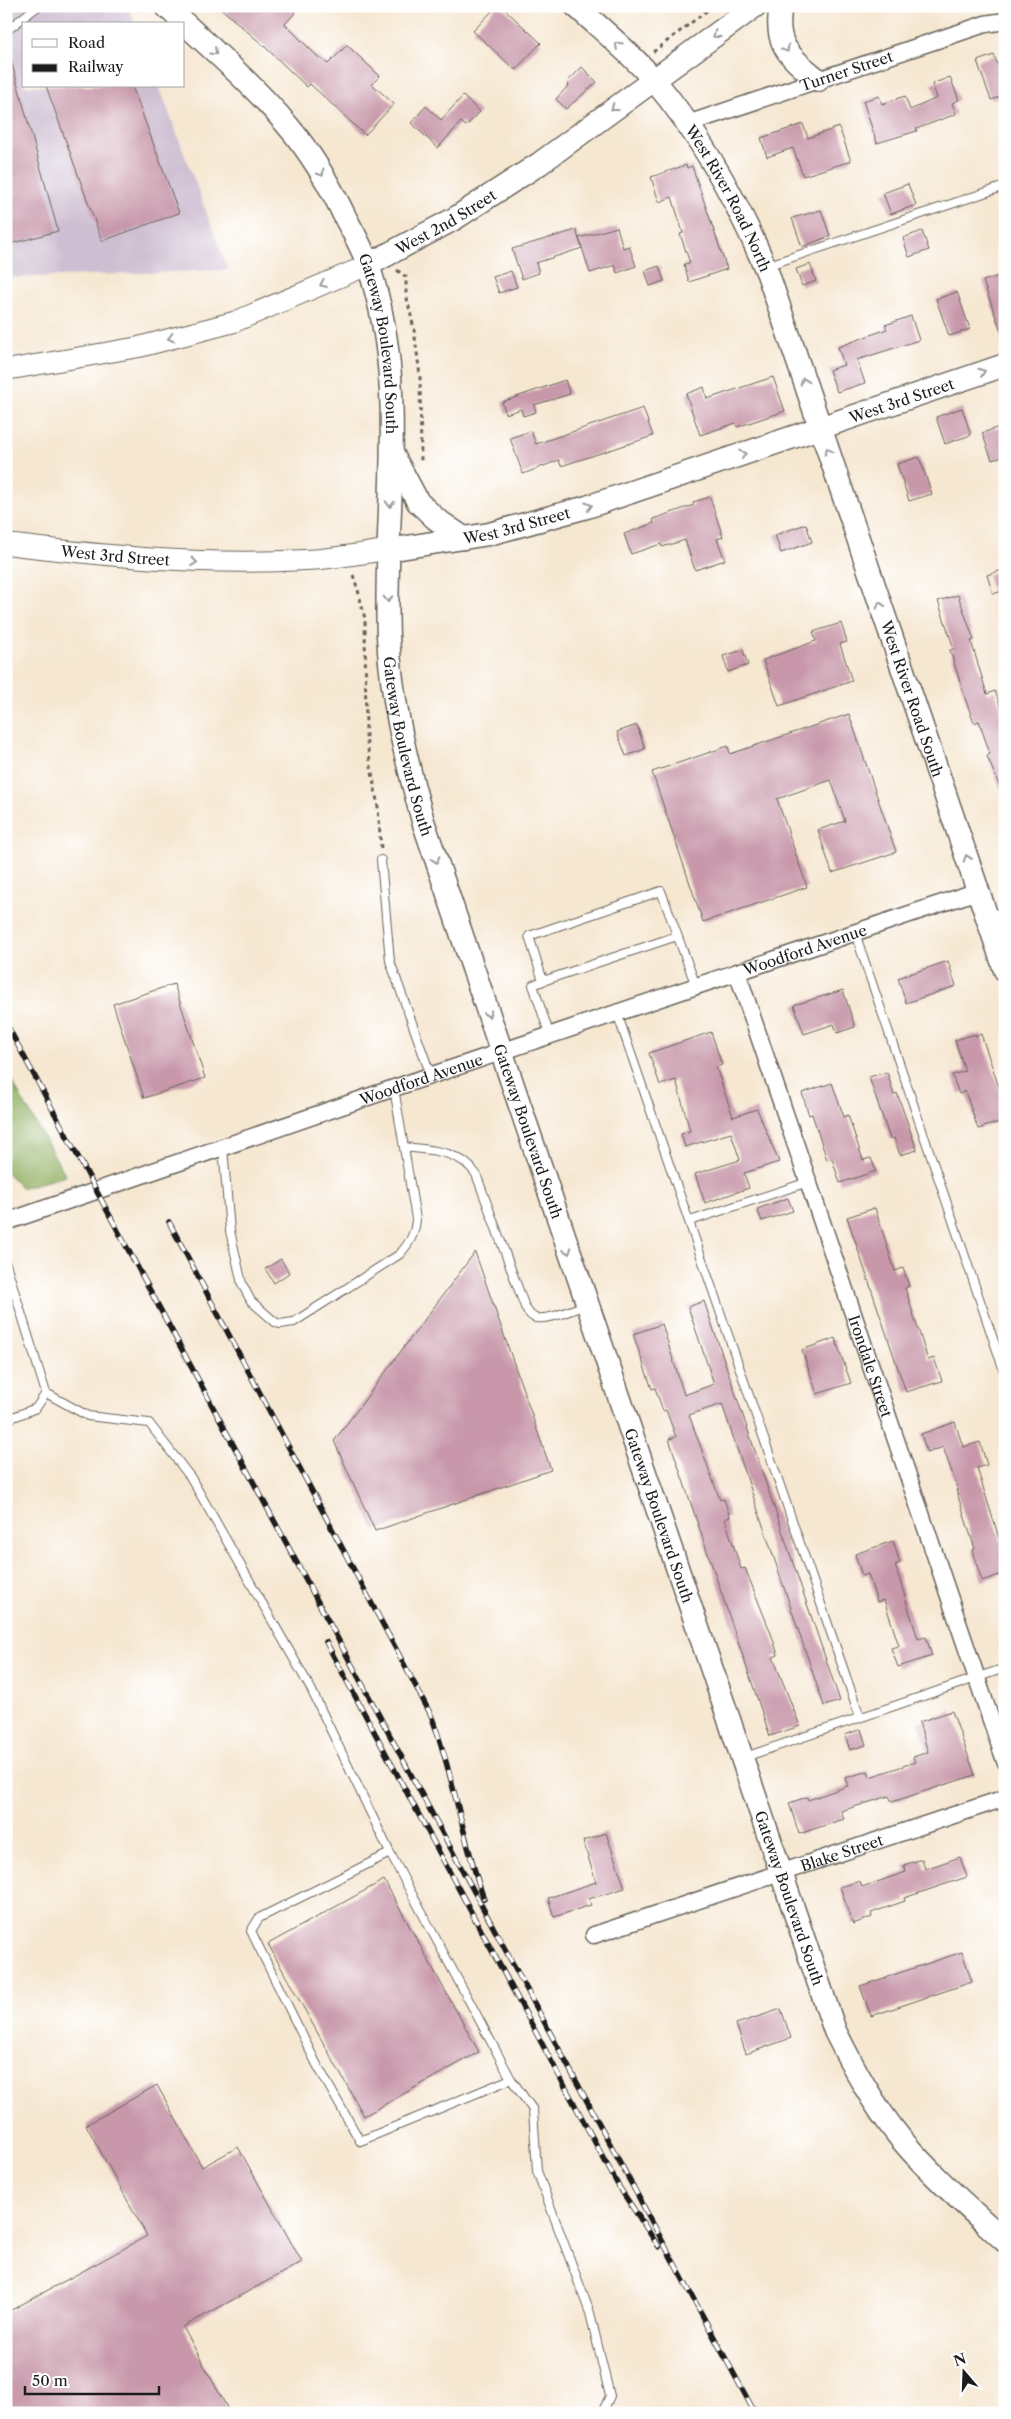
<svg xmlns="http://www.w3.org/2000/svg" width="1011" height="2419" viewBox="0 0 1011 2419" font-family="'Libre Caslon Text',serif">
<rect width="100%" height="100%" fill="#fff"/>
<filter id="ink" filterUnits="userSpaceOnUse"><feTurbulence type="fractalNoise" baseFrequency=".02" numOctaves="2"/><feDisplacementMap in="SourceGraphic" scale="10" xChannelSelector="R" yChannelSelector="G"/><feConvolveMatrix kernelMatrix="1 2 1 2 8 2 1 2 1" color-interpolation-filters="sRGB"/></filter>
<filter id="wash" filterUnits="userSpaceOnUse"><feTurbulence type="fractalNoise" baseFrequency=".0096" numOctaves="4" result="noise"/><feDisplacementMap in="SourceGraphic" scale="20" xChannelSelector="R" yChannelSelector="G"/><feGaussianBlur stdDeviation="1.12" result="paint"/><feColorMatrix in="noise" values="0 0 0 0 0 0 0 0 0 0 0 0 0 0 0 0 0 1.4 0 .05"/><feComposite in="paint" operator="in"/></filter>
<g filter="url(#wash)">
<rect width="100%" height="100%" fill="#f6e7d1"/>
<!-- industrial -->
<path fill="#cebed1" d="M6,6H128L135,24H24V86H159L228,270L6,278Z"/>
<!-- forest -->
<path fill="#91b064" stroke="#566640" d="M6,1071L66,1176L22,1188L6,1172Z"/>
<g id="blocks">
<!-- building -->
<path fill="#c898aa" d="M218,6H288L295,13L285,24L317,56L328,64L347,45L380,76L372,84L394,104L365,135L310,84L307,87L264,46Z
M497,6H501L541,43L515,70L473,31Z
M994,55L1005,85V95L991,100L977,61Z
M6,60H11L58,231L6,245Z
M582,67L597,82L566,109L556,99L569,85L567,82Z
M950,77L959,100L952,103L956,114L916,129L917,131L877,143L863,101L879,96L882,104L905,96L910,110L937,98L932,84Z
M46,86H132L179,213L102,241Z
M463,96L480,112L466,126L461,122L438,148L411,123L426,106L441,120Z
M803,124L808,138L839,127L851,161L803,176L793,148L767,157L761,138Z
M686,165L687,168L692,166L727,269L689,282L684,264L690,263L680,234L683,233L672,197L659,202L651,177Z
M908,184L916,205L891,214L883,193Z
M821,210L830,236L802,247L792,218Z
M617,227L623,248L629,246L636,266L617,273L615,265L590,273L579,238Z
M576,230L582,248L536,263L539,273L522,279L512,249Z
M922,231L929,250L909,257L903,238Z
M810,264L816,281L802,286L796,269Z
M659,266L664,281L650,286L645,271Z
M511,271L517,287L499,293L493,277Z
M1005,274V336L1003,337L983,281Z
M957,292L970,329L949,336L936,299Z
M911,316L919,340L857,360L865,383L837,392L829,370L844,365L838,347L887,329L885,325Z
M773,377L785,411L737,427L736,423L700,435L686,394L704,387L707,399Z
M565,380L570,394L534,405L536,412L523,416L521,409L506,414L502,402Z
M643,408L653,436L561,466L559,460L523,474L510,438L531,431L536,444Z
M962,408L971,435L945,444L936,417Z
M1005,425V456L992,460L982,433Z
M919,457L932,494L909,501L897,464Z
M710,497L723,537L717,539L725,560L695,570L685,540L662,547L661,544L631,554L624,534L654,523L653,519L694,505L693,502Z
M806,524L812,542L781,553L775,535Z
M1005,569V590L993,594L987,575Z
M958,595L974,640L971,641L987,694L995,691L1005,719V799L987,756L990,754L979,721L974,723L966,701L950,650L954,649L938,601Z
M841,623L847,642L840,644L852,681L779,706L763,660L816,641L813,632Z
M743,650L748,665L728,672L723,656Z
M849,714L896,852L832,873L818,830L845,821L831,780L777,799L807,887L703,922L652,772L728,746L730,754Z
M637,725L645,749L626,756L617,732Z
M948,961L956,986L906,1003L898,978Z
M174,984L205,1078L144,1098L113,1004Z
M843,990L855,1027L837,1033L834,1024L804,1034L794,1005Z
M711,1032L722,1065L716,1067L733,1117L757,1109L779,1162L744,1173L749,1188L705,1203L695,1174L740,1160L731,1133L685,1147L681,1134L690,1131L676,1080L660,1085L649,1053Z
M976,1034V1036L981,1034L1002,1096L1005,1095V1120L978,1129L965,1091L959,1094L952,1075L965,1071L955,1040Z
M887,1072L894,1095L897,1093L917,1150L900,1155L894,1138L890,1139L869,1077Z
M832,1083L844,1117L848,1115L863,1160L871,1158L876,1171L840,1183L832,1159L827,1160L812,1114L809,1115L802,1093Z
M788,1198L793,1211L762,1221L757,1209Z
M875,1208L895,1271L903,1268L909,1286L905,1288L928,1360L934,1358L942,1381L906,1392L847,1217Z
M475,1252L551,1470L375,1531L334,1441Z
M281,1259L289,1273L274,1283L265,1269Z
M704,1301L840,1701L824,1706L722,1404L689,1415L720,1500L724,1499L730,1517L725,1519L741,1569L745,1568L772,1636L778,1655L773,1657L800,1726L770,1736L669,1439L676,1437L666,1410L663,1411L655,1388L652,1389L633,1334L662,1324L684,1395L714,1384L688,1307Z
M835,1338L851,1383L817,1394L802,1350Z
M955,1422L963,1447L980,1442L987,1465L977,1468L1000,1541L1005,1539V1573L982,1581L972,1550L975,1549L956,1490H958L943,1447L927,1453L921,1434Z
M893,1541L900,1563L895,1565L918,1639L926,1637L932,1656L898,1667L891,1648L899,1646L884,1600L877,1602L868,1574L862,1576L855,1554Z
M952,1711L975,1775L892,1802L889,1796L841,1811L844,1819L799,1834L789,1803L807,1797L808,1800L848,1786L845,1778L868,1771L870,1777L915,1762L913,1757L928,1752L919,1722Z
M861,1729L866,1745L850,1750L845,1735Z
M606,1833L625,1888L589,1899L591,1905L554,1917L548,1898L596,1882L583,1841Z
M960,1857L967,1877L904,1898L905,1901L871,1913L872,1917L853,1924L840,1887L860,1881L862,1887L906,1872L904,1865L922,1859L925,1869Z
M384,1880L479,2052L364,2116L268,1944Z
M962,1952L972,1982L871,2016L860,1986Z
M781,2009L791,2038L746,2054L736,2024Z
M157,2085L202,2167L238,2147L302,2262L183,2327L230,2413H6V2313L147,2236L86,2125Z"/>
</g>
</g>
<g filter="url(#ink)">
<use href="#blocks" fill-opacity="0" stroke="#68635b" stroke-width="1"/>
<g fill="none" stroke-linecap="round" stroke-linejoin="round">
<defs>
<path id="service" d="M6,31L38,6
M766,266L1005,186
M381,860L390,961L431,1076
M855,933L1005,1374
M543,981L677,936
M617,1013L860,1717
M550,1036L533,985L543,981L529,936L661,891L696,986
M223,1147L230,1231L242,1284L251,1301L275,1322L280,1324L294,1322L400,1254C410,1242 415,1234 416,1219L394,1088
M404,1147C430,1150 460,1150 476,1174L525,1307C528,1312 531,1317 536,1318C552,1320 572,1309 586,1305
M690,1221L808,1182
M6,1264L46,1393L88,1416L149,1423L191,1478L311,1689L390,1853L259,1918L251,1931L316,2063L360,2141L511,2079L533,2110L537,2171L590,2313L610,2396L602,2413
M6,1420L36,1408L46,1393
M745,1757L1005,1668
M390,1853L511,2079"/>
<g id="minor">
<path id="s1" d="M687,124L985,24L1005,21"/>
<path d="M988,921L1005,916"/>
<path id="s2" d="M737,972L1005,1761"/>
<path id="s3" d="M6,1222L394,1088L978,891"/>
<path id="s4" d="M594,1935L1005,1798"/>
</g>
<g id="tertiary">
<path d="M6,370L139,347L234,322L368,265"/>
<path id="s5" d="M6,544C106,556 205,566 305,560C333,559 361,553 388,550"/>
</g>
<g id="secondary">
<path id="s6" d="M166,6C207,45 251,82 288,126C312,154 331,187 347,221C355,235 363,250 368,265C410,386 383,512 388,636C391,699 406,760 423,821L835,2031C854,2069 874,2106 901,2139C932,2176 969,2208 1005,2241"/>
<path id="s7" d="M576,6C602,30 631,53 654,80C703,138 739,204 768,274L1005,970"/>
<path d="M781,6C773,46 791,57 818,80"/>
<path id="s8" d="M368,265L454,219L539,164L755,6"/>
<path d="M394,457L418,502L436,519L464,538"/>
<path id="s9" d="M388,550L489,534L587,507L1005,365"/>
</g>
</defs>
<!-- service casing -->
<use href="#service" stroke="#68635b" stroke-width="10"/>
<!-- minor casing -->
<use href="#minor" stroke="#68635b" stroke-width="19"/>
<!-- tertiary casing -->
<use href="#tertiary" stroke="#68635b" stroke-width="22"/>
<!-- secondary casing -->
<use href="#secondary" stroke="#68635b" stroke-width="25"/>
<!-- path -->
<path stroke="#68635b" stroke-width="3" stroke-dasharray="4 4" stroke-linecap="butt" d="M653,52L713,6
M397,270L406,277V294L414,329L420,376L421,462
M353,575L358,590L365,619L366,738L378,807L381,849"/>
<!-- service -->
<use href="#service" stroke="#fff" stroke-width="8"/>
<!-- minor -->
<use href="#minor" stroke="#fff" stroke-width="16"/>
<!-- tertiary -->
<use href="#tertiary" stroke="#fff" stroke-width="20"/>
<!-- secondary -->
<use href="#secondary" stroke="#fff" stroke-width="22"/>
<defs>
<path id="rail" d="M6,1023L755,2413
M169,1222L431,1715C454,1775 462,1839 484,1899
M326,1642L619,2187L659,2247"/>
</defs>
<!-- rail casing -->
<use href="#rail" stroke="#1c1c1c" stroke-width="5.5"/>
<!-- rail -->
<use href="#rail" stroke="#fff" stroke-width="4" stroke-dasharray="11" stroke-linecap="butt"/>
</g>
<!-- one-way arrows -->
<defs><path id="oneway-chevron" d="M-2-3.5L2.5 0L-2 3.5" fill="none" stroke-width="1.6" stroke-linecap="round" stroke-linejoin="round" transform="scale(1.25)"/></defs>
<g stroke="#999">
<use href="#oneway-chevron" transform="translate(716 35) rotate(144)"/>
<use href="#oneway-chevron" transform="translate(618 45) rotate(-137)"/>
<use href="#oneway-chevron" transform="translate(786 49) rotate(59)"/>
<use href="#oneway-chevron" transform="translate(214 52) rotate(43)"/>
<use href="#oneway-chevron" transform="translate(614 108) rotate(143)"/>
<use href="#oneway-chevron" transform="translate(321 173) rotate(58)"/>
<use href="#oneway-chevron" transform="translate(323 284) rotate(157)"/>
<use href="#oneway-chevron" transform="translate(171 338) rotate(166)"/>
<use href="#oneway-chevron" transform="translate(982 372) rotate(-19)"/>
<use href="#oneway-chevron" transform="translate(804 381) rotate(-109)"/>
<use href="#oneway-chevron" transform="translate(828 451) rotate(-109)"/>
<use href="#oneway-chevron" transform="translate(743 454) rotate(-19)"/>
<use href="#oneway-chevron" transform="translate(390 504) rotate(92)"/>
<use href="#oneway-chevron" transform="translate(589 506) rotate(-17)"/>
<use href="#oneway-chevron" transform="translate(194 562) rotate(4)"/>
<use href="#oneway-chevron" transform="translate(388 599) rotate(89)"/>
<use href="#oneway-chevron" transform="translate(880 605) rotate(-109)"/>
<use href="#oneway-chevron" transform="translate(967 858) rotate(-109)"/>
<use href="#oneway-chevron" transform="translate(436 860) rotate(71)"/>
<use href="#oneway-chevron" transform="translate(488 1014) rotate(71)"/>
<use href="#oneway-chevron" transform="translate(568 1251) rotate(71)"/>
</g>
</g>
<g text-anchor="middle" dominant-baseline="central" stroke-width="5" stroke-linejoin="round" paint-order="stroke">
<!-- street labels -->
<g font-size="15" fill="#1c1c1c" stroke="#fff">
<text stroke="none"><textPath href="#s1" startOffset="168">Turner Street</textPath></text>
<text stroke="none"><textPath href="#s7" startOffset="248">West River Road North</textPath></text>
<text stroke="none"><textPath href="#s8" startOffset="89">West 2nd Street</textPath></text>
<text stroke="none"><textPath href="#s6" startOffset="412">Gateway Boulevard South</textPath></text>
<text stroke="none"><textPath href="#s9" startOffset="536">West 3rd Street</textPath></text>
<text stroke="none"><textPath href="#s9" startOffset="131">West 3rd Street</textPath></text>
<text stroke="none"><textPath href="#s5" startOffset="110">West 3rd Street</textPath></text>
<text stroke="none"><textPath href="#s7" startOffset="782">West River Road South</textPath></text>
<text stroke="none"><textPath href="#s6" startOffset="818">Gateway Boulevard South</textPath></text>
<text stroke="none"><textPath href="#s3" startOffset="844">Woodford Avenue</textPath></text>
<text stroke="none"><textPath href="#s3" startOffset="439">Woodford Avenue</textPath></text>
<text stroke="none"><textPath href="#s6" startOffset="1222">Gateway Boulevard South</textPath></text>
<text stroke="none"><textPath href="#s2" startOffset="416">Irondale Street</textPath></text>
<text stroke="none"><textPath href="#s6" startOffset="1628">Gateway Boulevard South</textPath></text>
<text stroke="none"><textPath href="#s4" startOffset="261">Blake Street</textPath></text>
<text stroke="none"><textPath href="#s6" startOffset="2032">Gateway Boulevard South</textPath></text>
</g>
</g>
<!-- margin -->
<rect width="1011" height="2419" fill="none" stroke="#fff" stroke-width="25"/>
<!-- legend -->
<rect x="22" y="22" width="162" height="65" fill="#ffffff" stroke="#a4a4a4"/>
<rect x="32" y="39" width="25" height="8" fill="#ffffff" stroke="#a4a4a4"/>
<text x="68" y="48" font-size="15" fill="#1c1c1c">Road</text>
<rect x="32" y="64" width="25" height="8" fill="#1c1c1c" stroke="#a4a4a4"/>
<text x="68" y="72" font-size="15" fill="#1c1c1c">Railway</text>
<!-- north arrow -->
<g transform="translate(964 2372) rotate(341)" stroke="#ffffff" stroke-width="4" paint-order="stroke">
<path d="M0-4L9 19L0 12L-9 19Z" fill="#1c1c1c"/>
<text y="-8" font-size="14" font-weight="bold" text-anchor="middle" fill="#1c1c1c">N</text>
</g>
<!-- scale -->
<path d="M25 2386v8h134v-8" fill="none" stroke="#1c1c1c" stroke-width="2.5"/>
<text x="32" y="2386" font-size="15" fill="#1c1c1c" stroke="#ffffff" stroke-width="4" paint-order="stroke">50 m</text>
</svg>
